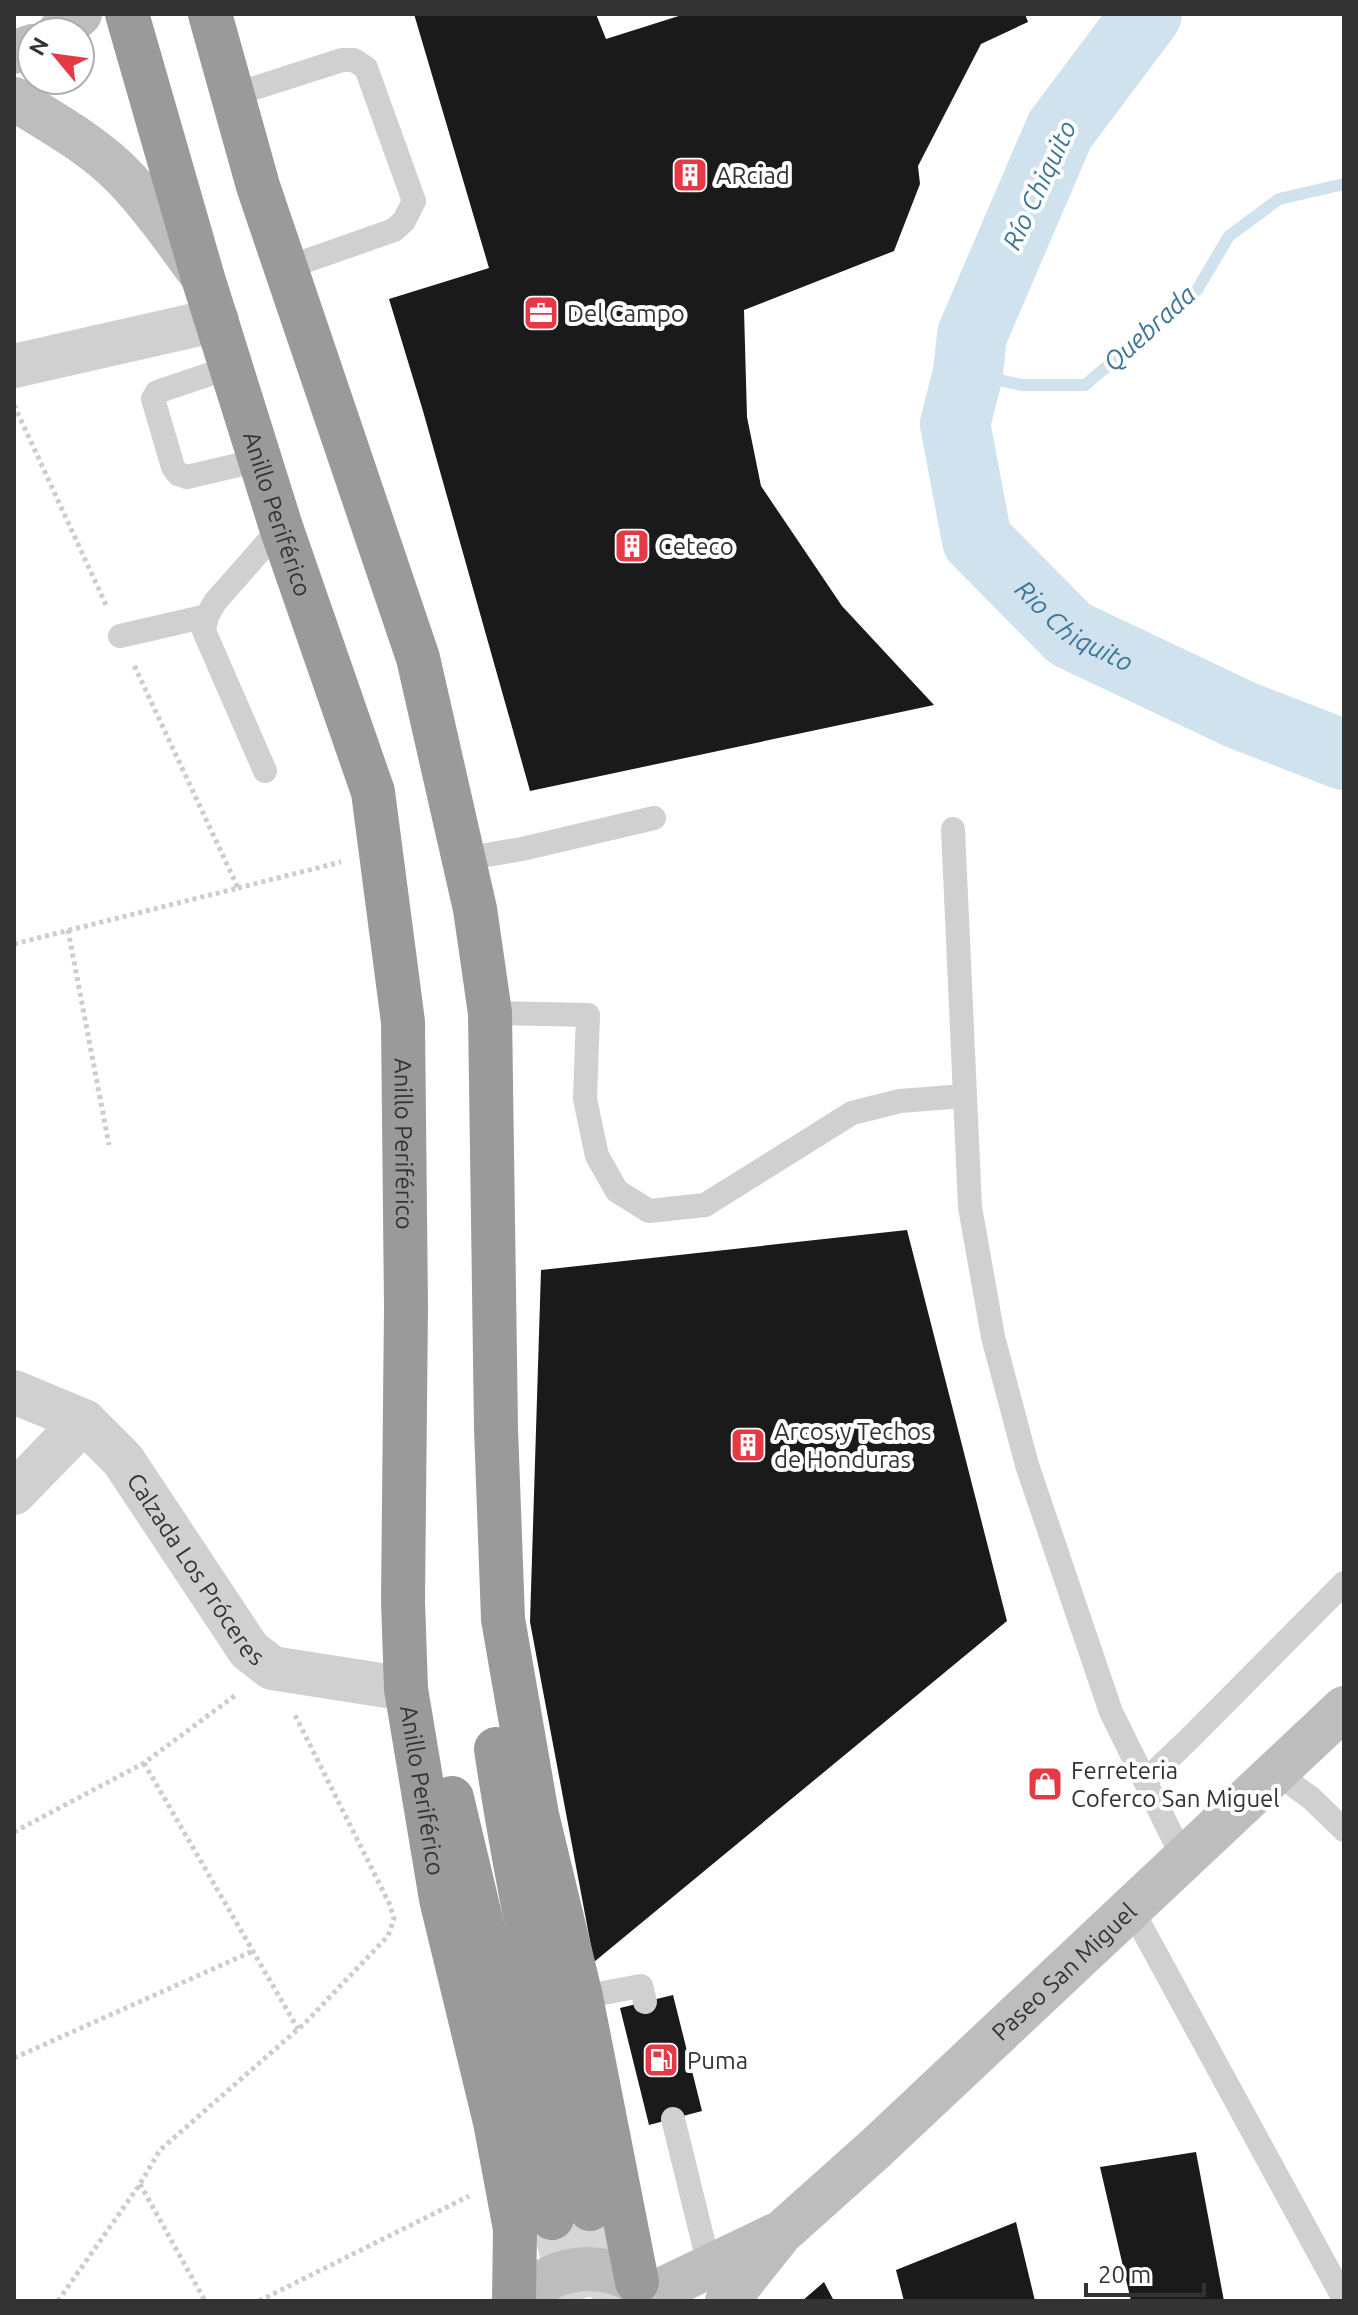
<svg xmlns="http://www.w3.org/2000/svg" width="1358" height="2315" viewBox="0 0 1358 2315" font-family="Ubuntu,sans-serif">
<rect width="100%" height="100%" fill="#fff"/>
<g fill="none" stroke-linecap="round" stroke-linejoin="round">
<!-- stream -->
<path stroke="#cfe2ee" stroke-width="12" d="M968,373L1022,385H1085L1197,290L1229,236L1279,199L1344,184"/>
<!-- river -->
<path stroke="#cfe2ee" stroke-width="70" id="s1" d="M1147,14L1060,130L972,335L968,373L955,424L977,540L1070,634L1241,715L1344,755"/>
</g>
<!-- building -->
<path fill="#1a1a1a" d="M414,14H596L606,39L685,14H1025L1028,22L981,44L918,166L920,184L894,251L744,310L747,417L761,486L842,606L934,705L530,791L423,411L389,299L489,268Z
M907,1230L1007,1621L594,1962L530,1622L541,1270Z
M673,1995L702,2111L649,2125L620,2008Z
M1196,2152L1224,2301H1131L1100,2167Z
M1016,2222L1035,2301H904L896,2270Z
M824,2282L834,2301H802Z"/>
<g fill="none" stroke-linecap="round" stroke-linejoin="round">
<!-- highway-tunnel -->
<path stroke="#d6d6d6" stroke-width="44" stroke-dasharray="44 22" stroke-linecap="butt" d="M590,2209L615,2301
M552,2218L575,2301"/>
<!-- path -->
<path stroke="#cdcdcd" stroke-width="5" stroke-dasharray="4 4" stroke-linecap="butt" d="M14,405L107,607
M238,888L341,862
M68,930L109,1145
M14,944L238,888L133,663
M144,1763L298,2029
M14,1832L144,1763L237,1694
M14,2058L253,1951
M140,2184L205,2301
M58,2301L140,2184L160,2150L305,2023L388,1936L394,1919L390,1905L294,1713
M259,2301L469,2196"/>
<!-- lane -->
<path stroke="#d0d0d0" stroke-width="24" d="M233,95L342,60H354L366,68L414,201L404,221L394,230L286,268
M231,367L157,392L153,399L173,467L178,474L187,477L260,460
M120,636L207,616
M265,771L204,631L207,616L215,602L281,527
M953,829L970,1207L993,1337L1027,1465L1111,1712L1183,1858
M463,859L522,849L654,818
M490,1013L588,1015L585,1099L597,1156L617,1191L649,1211L705,1205L852,1113L900,1101L964,1096
M1275,1772L1311,1798L1344,1830
M1145,1781L1188,1740L1344,1583
M1131,1908L1344,2299
M581,1997L641,1986L645,2002
M673,2119L709,2265"/>
<!-- street -->
<g stroke="#d0d0d0" stroke-width="44">
<path d="M14,366L217,320"/>
<path id="s2" d="M14,1392L84,1421L123,1460L249,1650L272,1668L406,1689"/>
<path d="M14,1493L84,1421"/>
</g>
<!-- secondary -->
<g stroke="#bdbdbd" stroke-width="44">
<path d="M59,32L80,14"/>
<path d="M14,52L32,46"/>
<path d="M14,99C53,123 95,146 126,179C154,208 176,241 200,273"/>
<path d="M652,2294L775,2235"/>
<path d="M521,2301C555,2258 623,2259 658,2301"/>
<path id="s3" d="M727,2301L781,2233L876,2148L1344,1708"/>
</g>
<!-- highway -->
<g stroke="#9a9a9a" stroke-width="44">
<path id="s4" d="M127,14L203,278L281,527L373,792L403,1022L406,1307L403,1601L406,1689L441,1899L495,2122L515,2229L514,2301"/>
<path d="M210,14L258,186L418,658L475,909L490,1013L496,1428L503,1619L537,1815L581,1997L637,2282"/>
<path d="M496,1749C519,1904 554,2056 590,2209"/>
<path d="M452,1798L552,2218"/>
</g>
</g>
<!-- icons -->
<defs>
<symbol id="building-square" viewBox="-11 -11 22 22"><rect x="-9" y="-9" width="18" height="18" rx="4" fill="#e63946" stroke="#fff"/><path d="M-4-6H4V6H1V3H-1V6H-4ZM-2.5-4.3h1.7v1.8h-1.7ZM.8-4.3h1.7v1.8H.8ZM-2.5-1h1.7V.8h-1.7ZM.8-1h1.7V.8H.8Z" fill="#fff"/></symbol>
<symbol id="office-square" viewBox="-11 -11 22 22"><rect x="-9" y="-9" width="18" height="18" rx="4" fill="#e63946" stroke="#fff"/><path d="M-6-3h4V-5.5h4V-3h4V5H-6ZM-1-4.5V-3h2v-1.5ZM-6 0V1H6V0Z" fill="#fff"/></symbol>
<symbol id="shop-square" viewBox="-11 -11 22 22"><rect x="-9" y="-9" width="18" height="18" rx="4" fill="#e63946" stroke="#fff"/><path d="M-5-2.5h2.3a2.7 3.5 0 0 1 5.4 0H5L5.5 6h-11ZM-1.5-2.5h3a1.5 2.3 0 0 0-3 0Z" fill="#fff"/></symbol>
<symbol id="fuel-square" viewBox="-11 -11 22 22"><rect x="-9" y="-9" width="18" height="18" rx="4" fill="#e63946" stroke="#fff"/><path d="M-5.5-6h7V0h2V4h1.3V-2.5L3-4.5l.8-.8L6-3V5H2.5V1h-1V6h-7ZM-4.2-4.7v3.2H.2V-4.7Z" fill="#fff"/></symbol>
</defs>
<g fill-rule="evenodd">
<use href="#building-square" x="670" y="155" width="40" height="40"/>
<use href="#office-square" x="521" y="293" width="40" height="40"/>
<use href="#building-square" x="612" y="526" width="40" height="40"/>
<use href="#building-square" x="728" y="1425" width="40" height="40"/>
<use href="#shop-square" x="1025" y="1764" width="40" height="40"/>
<use href="#fuel-square" x="641" y="2040" width="40" height="40"/>
</g>
<g text-anchor="middle" dominant-baseline="central" stroke-width="8" stroke-linejoin="round" paint-order="stroke">
<!-- poi labels -->
<g font-size="24" fill="#333" stroke="#fff" text-anchor="start">
<text x="716" y="175">ARciad</text>
<text x="567" y="313">Del Campo</text>
<text x="658" y="546">Ceteco</text>
<text x="774" y="1431">Arcos y Techos<tspan x="774" dy="28">de Honduras</tspan></text>
<text x="1071" y="1770">Ferreteria<tspan x="1071" dy="28">Coferco San Miguel</tspan></text>
<text x="687" y="2060">Puma</text>
</g>
<!-- street labels -->
<g font-size="24" fill="#333" stroke="#fff">
<text stroke="none"><textPath href="#s4" startOffset="522">Anillo Periférico</textPath></text>
<text stroke="none"><textPath href="#s4" startOffset="1170">Anillo Periférico</textPath></text>
<text stroke="none"><textPath href="#s2" startOffset="262">Calzada Los Próceres</textPath></text>
<text stroke="none"><textPath href="#s4" startOffset="1818">Anillo Periférico</textPath></text>
<text stroke="none"><textPath href="#s3" startOffset="472">Paseo San Miguel</textPath></text>
</g>
<!-- water labels -->
<g font-size="26" font-style="italic" fill="#3f7597" stroke="#fff">
<text transform="translate(1039 185) rotate(-65)">Río Chiquito</text>
<text transform="translate(1149 328) rotate(-42)">Quebrada</text>
<text stroke="none"><textPath href="#s1" startOffset="708">Rio Chiquito</textPath></text>
</g>
</g>
<!-- border -->
<rect width="1358" height="2315" fill="none" stroke="#333333" stroke-width="32"/>
<!-- north arrow -->
<g transform="translate(56 56) rotate(299)"><circle r="38" fill="#ffffff" stroke="#adadad" stroke-width="2"/>
<path d="M0-6L14 30L0 20L-14 30Z" fill="#e63946"/>
<text y="-12" font-size="22" font-weight="bold" text-anchor="middle" fill="#333333">N</text>
</g>
<!-- scale -->
<path d="M1086 2283v12h118v-12" fill="none" stroke="#333333" stroke-width="4"/>
<text x="1098" y="2283" font-size="24" fill="#333333" stroke="#ffffff" stroke-width="6" paint-order="stroke">20 m</text>
</svg>
